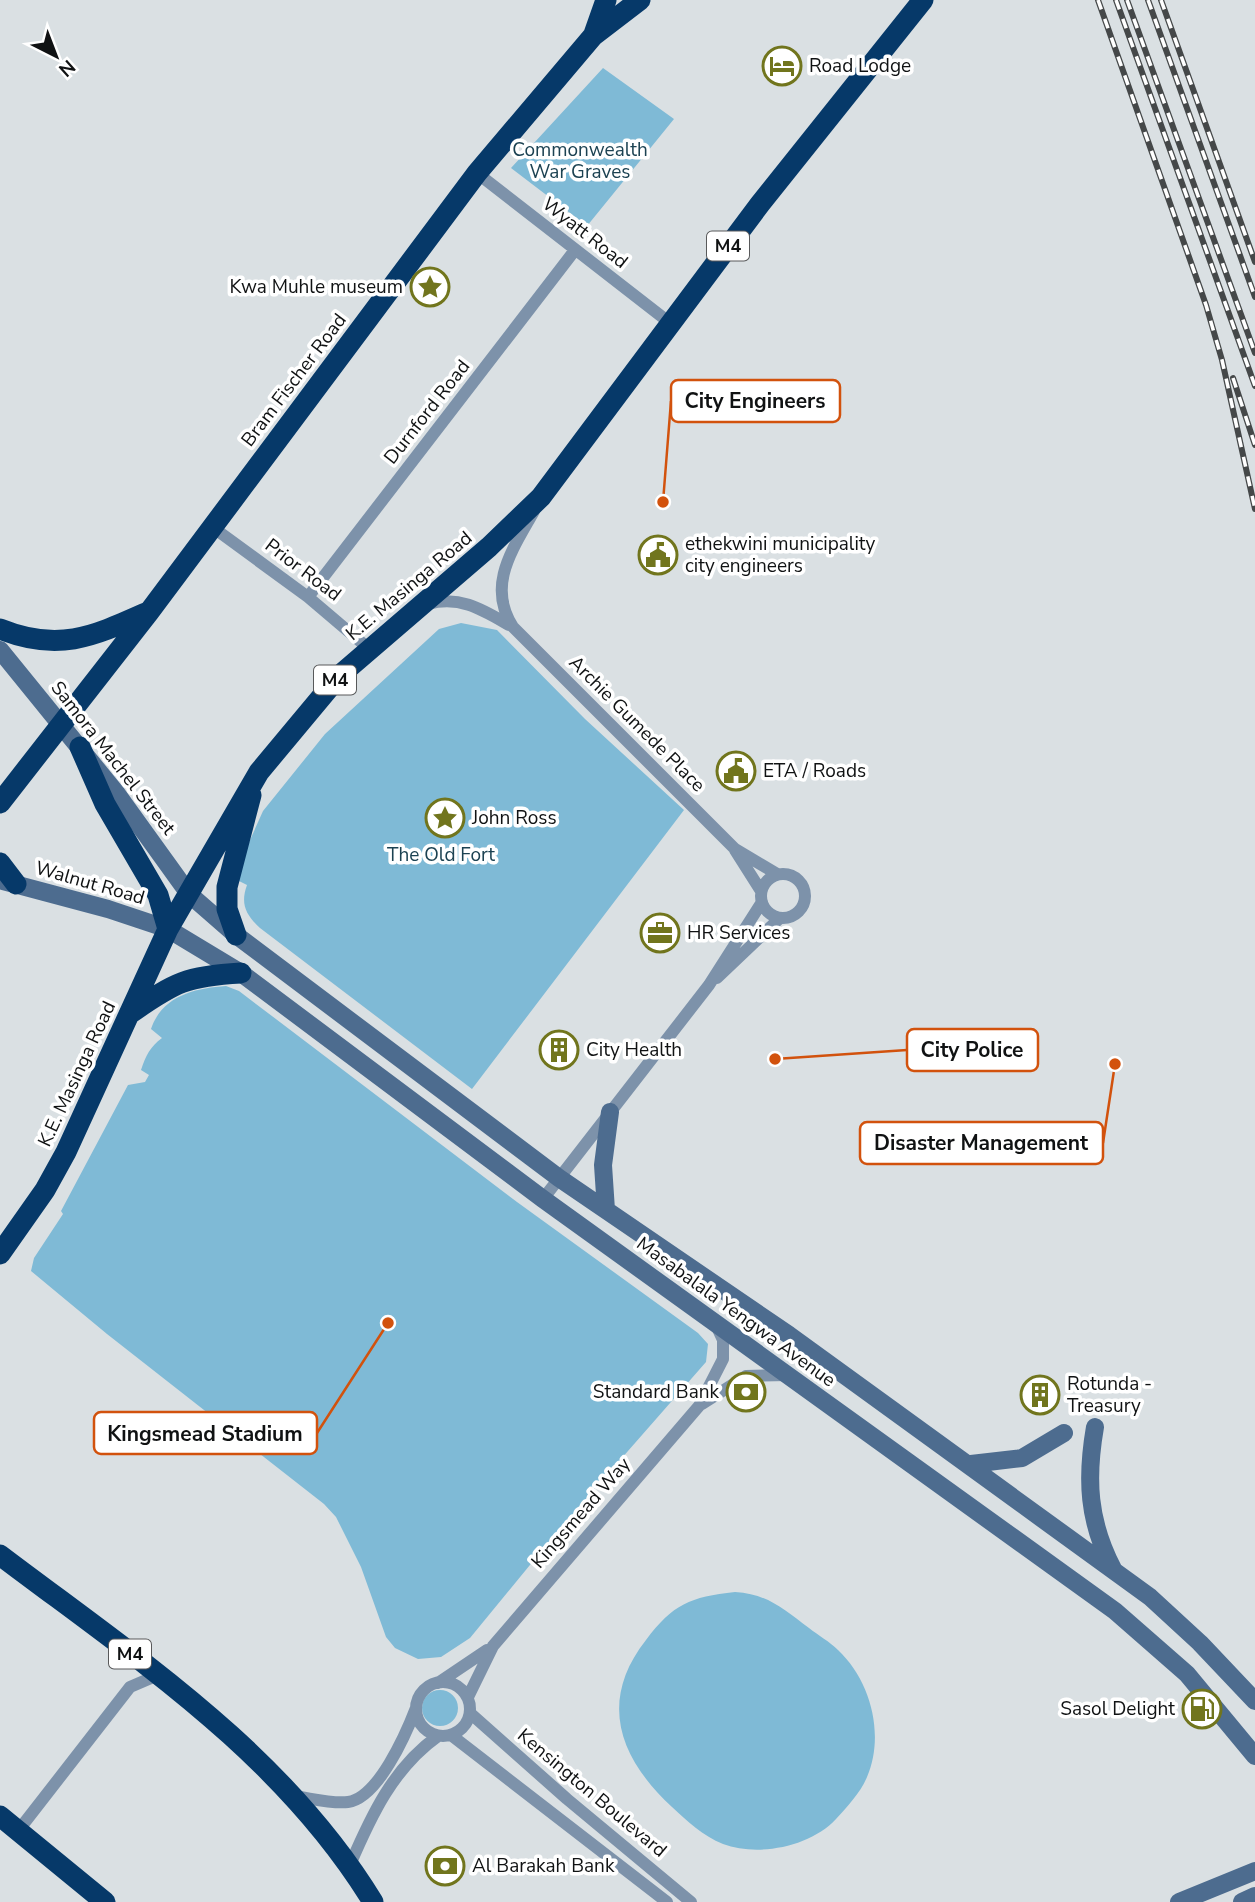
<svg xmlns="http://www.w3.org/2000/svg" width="1255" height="1902" viewBox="0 0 1255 1902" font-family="'Nunito Sans',sans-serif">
<rect width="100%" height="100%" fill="#dae0e3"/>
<!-- green -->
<path fill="#7fbad6" d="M603,68L674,119L587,226L511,168Z
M461,623L497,630L585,719L684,810L472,1089L260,928C246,915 240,904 247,885L233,878L263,811L325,734L439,629Z
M226,986L239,991L517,1202L698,1333L708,1344L706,1362L557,1532L470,1638L441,1657L418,1659L395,1648L386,1637L361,1567L336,1517L324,1504L107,1334L31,1271L34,1258L63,1214L61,1211L128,1085L145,1082L149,1075L141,1070C146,1055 150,1047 162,1038L151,1029C162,996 195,988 226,986Z
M735,1592C768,1594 783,1609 809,1628C818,1635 830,1642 838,1650C871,1681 885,1735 867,1777C861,1792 847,1807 836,1819C810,1847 758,1857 723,1844C703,1836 687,1821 672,1807C619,1758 598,1701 646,1640C673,1604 690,1597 735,1592Z
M422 1708a18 18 0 1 1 36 0a18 18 0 1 1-36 0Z"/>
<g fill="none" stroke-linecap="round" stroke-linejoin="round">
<!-- street -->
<path stroke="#7d92aa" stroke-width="12" d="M477,173L670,323
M534,511C513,549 486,585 513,627L735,849L777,874
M211,526L308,597L368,648
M308,597L575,250
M428,604C460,595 483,610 509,625
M735,850L761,891
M761 896a22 22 0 1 1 44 0a22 22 0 1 1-44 0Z
M717,978L780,918
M543,1199L709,985L762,902
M702,1404L746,1376L788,1375
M416 1709a27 27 0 1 1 54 0a27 27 0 1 1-54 0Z
M438,1683L487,1650
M468,1697L493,1646L699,1406L723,1359V1340L716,1325
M470,1713L567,1799L691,1902
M451,1735L667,1902
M294,1796C310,1798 331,1804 348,1802C378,1798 406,1734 416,1708
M18,1831L130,1687L158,1675
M350,1865C371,1816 393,1768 438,1736"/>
<!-- secondary -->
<path stroke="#4d6c8f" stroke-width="18" d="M0,650L117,794L189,894L236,935L559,1178L789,1335L1150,1597L1200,1643L1255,1701
M3,881L108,909L168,929L241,973L543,1199L1115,1611L1187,1674L1255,1756
M606,1210L603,1165L610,1112
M1095,1427C1086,1479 1088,1521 1113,1569
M971,1464L1022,1458L1064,1433
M1179,1902L1255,1871
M1242,1902L1255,1896"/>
<!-- highway -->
<path stroke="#063969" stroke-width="21" d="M594,34L606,0
M0,629C59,653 94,636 148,612
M80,747L105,804L158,895L168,929
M0,803L149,612L477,173L593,36L640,0
M0,863L16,884
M236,935L227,909V887L251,795
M131,1013C175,982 187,976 241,973
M0,1254L45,1190L66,1152L168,929L259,772L339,676L489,547L541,497L760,204L923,0
M0,1555C136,1658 282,1753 373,1902
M0,1816L105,1902"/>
<defs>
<path id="rail" d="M1098,0L1206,305L1222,360L1255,509
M1116,0L1255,386
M1127,0L1255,353
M1148,0L1255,297
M1161,0L1255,262
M1233,378L1255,445"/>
</defs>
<!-- rail casing -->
<use href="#rail" stroke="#454849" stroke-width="6"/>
<!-- rail -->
<use href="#rail" stroke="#fff" stroke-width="3.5" stroke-dasharray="10" stroke-linecap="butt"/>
</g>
<!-- icons -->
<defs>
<symbol id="hotel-ring" viewBox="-11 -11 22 22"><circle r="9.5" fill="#fff" stroke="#71751d" stroke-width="1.5"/><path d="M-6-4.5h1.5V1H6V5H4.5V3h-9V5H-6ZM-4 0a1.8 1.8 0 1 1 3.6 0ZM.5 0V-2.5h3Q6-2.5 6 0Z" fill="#71751d"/></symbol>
<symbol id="sight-ring" viewBox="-11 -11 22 22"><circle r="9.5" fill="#fff" stroke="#71751d" stroke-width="1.5"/><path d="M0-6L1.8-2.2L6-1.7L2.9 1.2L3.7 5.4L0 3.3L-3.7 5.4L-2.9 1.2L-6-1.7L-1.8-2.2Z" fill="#71751d"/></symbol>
<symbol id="civic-ring" viewBox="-11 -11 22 22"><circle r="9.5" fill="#fff" stroke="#71751d" stroke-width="1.5"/><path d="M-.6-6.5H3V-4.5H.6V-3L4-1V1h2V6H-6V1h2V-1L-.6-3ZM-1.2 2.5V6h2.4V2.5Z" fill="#71751d"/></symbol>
<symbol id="office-ring" viewBox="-11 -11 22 22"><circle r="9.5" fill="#fff" stroke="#71751d" stroke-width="1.5"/><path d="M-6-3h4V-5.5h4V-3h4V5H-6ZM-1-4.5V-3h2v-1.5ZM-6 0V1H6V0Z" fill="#71751d"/></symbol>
<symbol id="building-ring" viewBox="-11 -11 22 22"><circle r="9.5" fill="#fff" stroke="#71751d" stroke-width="1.5"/><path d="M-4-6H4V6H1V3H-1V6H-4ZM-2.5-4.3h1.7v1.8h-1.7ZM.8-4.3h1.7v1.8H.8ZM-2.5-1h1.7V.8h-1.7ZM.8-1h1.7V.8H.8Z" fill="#71751d"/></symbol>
<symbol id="bank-ring" viewBox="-11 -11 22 22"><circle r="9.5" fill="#fff" stroke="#71751d" stroke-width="1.5"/><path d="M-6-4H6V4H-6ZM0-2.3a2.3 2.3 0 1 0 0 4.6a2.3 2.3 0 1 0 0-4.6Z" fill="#71751d"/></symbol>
<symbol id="fuel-ring" viewBox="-11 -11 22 22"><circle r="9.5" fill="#fff" stroke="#71751d" stroke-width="1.5"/><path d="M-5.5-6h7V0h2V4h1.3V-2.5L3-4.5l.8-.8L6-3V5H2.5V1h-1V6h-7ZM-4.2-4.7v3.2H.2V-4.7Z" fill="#71751d"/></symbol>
</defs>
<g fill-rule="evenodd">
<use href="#hotel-ring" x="760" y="44" width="44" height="44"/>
<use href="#sight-ring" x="408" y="265" width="44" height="44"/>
<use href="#civic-ring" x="636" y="533" width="44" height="44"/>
<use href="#civic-ring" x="714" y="749" width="44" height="44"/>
<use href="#sight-ring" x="423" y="796" width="44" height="44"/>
<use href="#office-ring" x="638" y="911" width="44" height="44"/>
<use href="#building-ring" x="537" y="1028" width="44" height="44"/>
<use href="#bank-ring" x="724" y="1370" width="44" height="44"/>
<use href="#building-ring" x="1018" y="1373" width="44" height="44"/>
<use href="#fuel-ring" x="1180" y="1687" width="44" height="44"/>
<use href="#bank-ring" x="423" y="1844" width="44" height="44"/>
</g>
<g text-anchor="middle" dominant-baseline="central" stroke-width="7" stroke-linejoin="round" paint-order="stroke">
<!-- shield labels -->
<g fill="#fff" stroke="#58595a" stroke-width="2">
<rect x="707" y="231.5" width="42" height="29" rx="5"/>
<rect x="314" y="665.5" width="42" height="29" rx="5"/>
<rect x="109" y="1639.5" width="42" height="29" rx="5"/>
</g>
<g font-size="18" font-weight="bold" fill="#101213">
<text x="728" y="246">M4</text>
<text x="335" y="680">M4</text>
<text x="130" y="1654">M4</text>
</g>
<!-- poi labels -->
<g font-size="19" fill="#101213" stroke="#fff" text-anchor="start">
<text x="809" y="66">Road Lodge</text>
<text x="403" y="287" text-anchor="end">Kwa Muhle museum</text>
<text x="685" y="544">ethekwini municipality<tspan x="685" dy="22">city engineers</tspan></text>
<text x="763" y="771">ETA / Roads</text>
<text x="472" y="818">John Ross</text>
<text x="687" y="933">HR Services</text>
<text x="586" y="1050">City Health</text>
<text x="1067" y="1384">Rotunda -<tspan x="1067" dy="22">Treasury</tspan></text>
<text x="719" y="1392" text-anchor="end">Standard Bank</text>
<text x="1175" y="1709" text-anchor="end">Sasol Delight</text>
<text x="472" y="1866">Al Barakah Bank</text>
</g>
<!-- park labels -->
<g font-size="19" fill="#1c4252" stroke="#fff">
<text x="580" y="150">Commonwealth<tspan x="580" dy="22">War Graves</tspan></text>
<text x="441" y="855">The Old Fort</text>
</g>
<!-- street labels -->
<g font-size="19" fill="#101213" stroke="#fff">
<text transform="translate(585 233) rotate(38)">Wyatt Road</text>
<text transform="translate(294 380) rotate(-53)">Bram Fischer Road</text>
<text transform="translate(427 412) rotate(-52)">Durnford Road</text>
<text transform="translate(303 570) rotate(37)">Prior Road</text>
<text transform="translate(409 586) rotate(-40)">K.E. Masinga Road</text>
<text transform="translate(637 724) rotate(45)">Archie Gumede Place</text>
<text transform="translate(113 758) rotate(52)">Samora Machel Street</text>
<text transform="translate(90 883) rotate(16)">Walnut Road</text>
<text transform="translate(77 1074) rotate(-65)">K.E. Masinga Road</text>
<text transform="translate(736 1312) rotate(36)">Masabalala Yengwa Avenue</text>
<text transform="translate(581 1513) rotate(-49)">Kingsmead Way</text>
<text transform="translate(592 1793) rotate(40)">Kensington Boulevard</text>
</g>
</g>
<!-- callouts -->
<path fill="none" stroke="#d2520d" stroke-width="2.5" d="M663 502L671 401M775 1059L907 1050M1115 1064L1103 1143M388 1323L317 1433"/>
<g fill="#d2520d" stroke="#fff" stroke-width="2.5">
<circle cx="663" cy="502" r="7"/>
<circle cx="775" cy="1059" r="7"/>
<circle cx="1115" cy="1064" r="7"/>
<circle cx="388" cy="1323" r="7"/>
</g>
<g fill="#fff" stroke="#d2520d" stroke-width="2.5">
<rect x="671" y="380" width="169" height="42" rx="7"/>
<rect x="907" y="1029" width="131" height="42" rx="7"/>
<rect x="860" y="1122" width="243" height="42" rx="7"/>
<rect x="94" y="1412" width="223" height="42" rx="7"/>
</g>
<g font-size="21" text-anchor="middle" font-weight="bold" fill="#101213">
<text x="755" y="408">City Engineers</text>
<text x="972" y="1057">City Police</text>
<text x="981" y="1150">Disaster Management</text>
<text x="205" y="1441">Kingsmead Stadium</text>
</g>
<!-- north arrow -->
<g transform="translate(56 56) rotate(138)" stroke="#ffffff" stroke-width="5" paint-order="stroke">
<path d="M0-5L12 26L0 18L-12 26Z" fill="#101213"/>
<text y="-10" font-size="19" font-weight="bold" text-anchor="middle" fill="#101213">N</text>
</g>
</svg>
